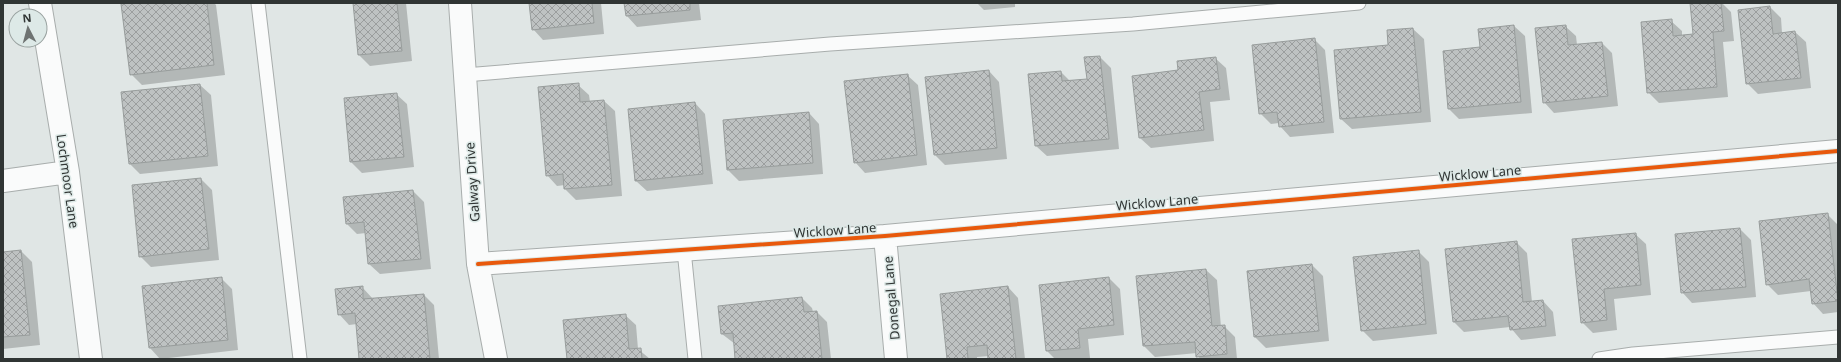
<svg xmlns="http://www.w3.org/2000/svg" width="1841" height="362" viewBox="0 0 1841 362" font-family="'Noto Sans',sans-serif">
<defs>
<pattern id="building-cross-hatch" width="8" height="8" patternUnits="userSpaceOnUse"><rect width="8" height="8" fill="#bec2c2"/><path d="M0 0l8 8M0 8l8-8" fill="none" stroke="#9b9e9e"/></pattern>
</defs>
<rect width="100%" height="100%" fill="#e0e6e5"/>
<!-- shadow -->
<path fill="#0003" d="M139,3H214L216,5L225,75L142,85L131,74Z
M354,3H406L412,61L370,66L359,55Z
M530,3H601L604,34L543,40L533,29Z
M625,3H699L701,20L637,27L627,16Z
M977,3H1015V7L984,10Z
M1705,3H1722L1731,12L1734,41L1723,42L1728,97L1659,103L1648,92L1671,21L1682,31V36L1694,35Z
M1770,7L1781,18L1782,33L1795,32L1806,42L1811,88L1758,94L1747,83Z
M1514,26L1525,36L1532,113L1459,119L1449,109L1481,48L1479,29Z
M1565,26L1576,36L1577,45L1602,43L1612,53L1618,106L1554,113L1544,102Z
M1413,29L1424,39L1431,122L1352,129L1341,119L1389,46L1388,31Z
M1315,40L1325,50L1334,133L1290,137L1280,126L1279,123L1271,124L1260,113Z
M1100,57L1111,68L1119,149L1047,156L1036,146L1061,72L1070,81L1088,80Z
M1215,58L1226,68L1230,100L1210,102L1214,141L1151,148L1140,138L1179,71Z
M989,71L999,82L1007,159L945,165L935,155Z
M907,75L918,85L927,165L865,173L855,162Z
M200,85L211,95L218,166L140,174L130,164L122,93Z
M578,85L589,95L590,102L604,101L615,111L622,196L576,200L565,189V185L557,186L547,175Z
M396,94L407,104L414,167L362,173L351,162L345,99Z
M695,103L705,114L713,184L647,191L636,181Z
M3,111L4,125H3Z
M809,113L819,124L823,174L739,181L728,170L724,121Z
M201,179L212,190L219,260L151,267L140,256Z
M413,191L424,202L431,269L380,274L369,264L366,233L357,234L347,224Z
M1827,214L1838,225V312L1823,314L1813,303L1811,291L1778,295L1767,284Z
M1740,229L1751,240L1756,297L1692,303L1682,292Z
M1635,234L1646,244L1651,295L1614,299L1617,330L1593,333L1582,322Z
M1516,242L1527,253L1532,302L1543,301L1553,312L1556,336L1521,340L1510,327L1464,332L1454,322Z
M21,251L32,262L40,345L3,349V253Z
M1418,251L1429,262L1437,334L1373,341L1362,330Z
M1312,265L1323,276L1329,341L1266,348L1255,337L1248,272Z
M1206,270L1217,280L1221,327L1224,326L1235,337L1237,359H1200L1197,353L1155,357L1144,346L1138,276Z
M221,278L232,289L238,350L160,359L150,348Z
M1109,278L1120,289L1124,335L1088,339L1090,358L1055,359L1047,351Z
M362,287L373,299L424,295L434,305L439,359H360L357,324L349,325L339,314Z
M1008,287L1018,298L1025,359H989V356L977,357V359H948Z
M802,298L812,308L813,312H817L827,322L831,359H736L735,344L722,334Z
M625,315L636,325L638,349L650,359H568Z"/>
<!-- building -->
<path fill="url(#building-cross-hatch)" stroke="#989d9c" d="M131,3H207L214,65L130,75L121,4Z
M353,3H397L402,51L358,55Z
M529,3H592L594,23L532,30Z
M624,3H690V10L626,16Z
M1690,3H1721L1724,31L1713,32L1717,87L1647,93L1641,22L1672,19L1673,36L1693,34Z
M1770,6L1773,34L1795,31L1801,78L1746,84L1738,10Z
M1514,25L1521,102L1448,109L1443,51L1480,47L1478,29Z
M1566,25L1568,45L1602,42L1608,96L1543,103L1535,28Z
M1413,28L1421,112L1340,119L1334,50L1388,45L1387,30Z
M1315,38L1324,122L1279,127L1277,112L1259,114L1252,45Z
M1100,56L1109,139L1035,146L1028,74L1061,71L1062,81L1087,79L1084,57Z
M1216,57L1220,89L1199,92L1204,130L1139,138L1132,76L1178,70L1177,61Z
M989,70L997,148L934,155L925,77Z
M908,74L917,155L854,163L844,81Z
M579,83L580,102L604,100L612,185L564,189L563,174L546,176L538,87Z
M200,84L208,156L129,164L121,92Z
M397,93L404,157L350,162L344,98Z
M695,102L703,174L635,181L628,109Z
M809,112L813,163L727,170L723,120Z
M201,178L209,249L139,257L132,185Z
M413,190L421,259L368,264L364,222L346,224L343,197Z
M1828,213L1838,301L1812,304L1809,279L1766,285L1759,221Z
M1740,228L1746,287L1681,293L1675,234Z
M1636,233L1641,285L1604,289L1607,320L1581,323L1572,239Z
M1517,241L1523,302L1543,300L1546,326L1510,330L1508,316L1453,322L1445,249Z
M21,250L30,335L3,337V252Z
M1419,250L1426,324L1361,331L1353,257Z
M1312,264L1319,331L1254,337L1247,271Z
M1206,269L1212,326L1225,325L1227,354L1196,357L1195,342L1143,346L1136,276Z
M222,277L228,340L149,348L142,286Z
M1109,277L1114,325L1078,329L1080,348L1046,351L1039,285Z
M363,286V299L424,294L430,359H359L355,313L338,315L335,289Z
M1008,286L1016,359H988L987,345L967,347L968,359H947L940,294Z
M802,297L804,312L817,311L822,359H735L733,333L721,334L718,306Z
M626,314L629,349L641,348L642,359H567L563,320Z"/>
<g fill="none" stroke-linecap="round" stroke-linejoin="round">
<defs>
<path id="lane" d="M258,3L300,359
M465,75L830,44L1133,24L1359,3
M684,250L695,359
M1599,359L1633,354L1838,337"/>
<path id="street" d="M40,3L68,172L91,359
M460,3L478,264L496,359
M3,181L68,172
M885,236L896,359
M478,264L885,236L1838,151"/>
</defs>
<!-- lane casing -->
<use href="#lane" stroke="#a8adac" stroke-width="15"/>
<!-- street casing -->
<use href="#street" stroke="#a8adac" stroke-width="24"/>
<!-- lane -->
<use href="#lane" stroke="#fafbfb" stroke-width="13"/>
<!-- street -->
<use href="#street" stroke="#fafbfb" stroke-width="22"/>
<defs>
<path id="cycleway" d="M478,264L885,236L1838,151"/>
</defs>
<!-- cycleway casing -->
<use href="#cycleway" stroke="#dde9e7" stroke-width="6"/>
<!-- cycleway -->
<use href="#cycleway" stroke="#e8590c" stroke-width="4"/>
</g>
<g text-anchor="middle" dominant-baseline="central" stroke-width="3" stroke-linejoin="round" paint-order="stroke">
<!-- street labels -->
<g font-size="13" fill="#303534" stroke="#dde9e7">
<text transform="translate(1480 173) rotate(-5)">Wicklow Lane</text>
<text transform="translate(68 181) rotate(82)">Lochmoor Lane</text>
<text transform="translate(472 182) rotate(-94)">Galway Drive</text>
<text transform="translate(1157 202) rotate(-5)">Wicklow Lane</text>
<text transform="translate(835 230) rotate(-4)">Wicklow Lane</text>
<text transform="translate(891 298) rotate(-95)">Donegal Lane</text>
</g>
</g>
<!-- border -->
<rect width="1841" height="362" fill="none" stroke="#303534" stroke-width="8"/>
<!-- north arrow -->
<g transform="translate(28 28) rotate(354)"><circle r="19" fill="#dde9e7" stroke="#98a19f"/>
<path d="M0-3L7 15L0 10L-7 15Z" fill="#6e7372"/>
<text y="-6" font-size="11" font-weight="bold" text-anchor="middle" fill="#303534">N</text>
</g>
</svg>
